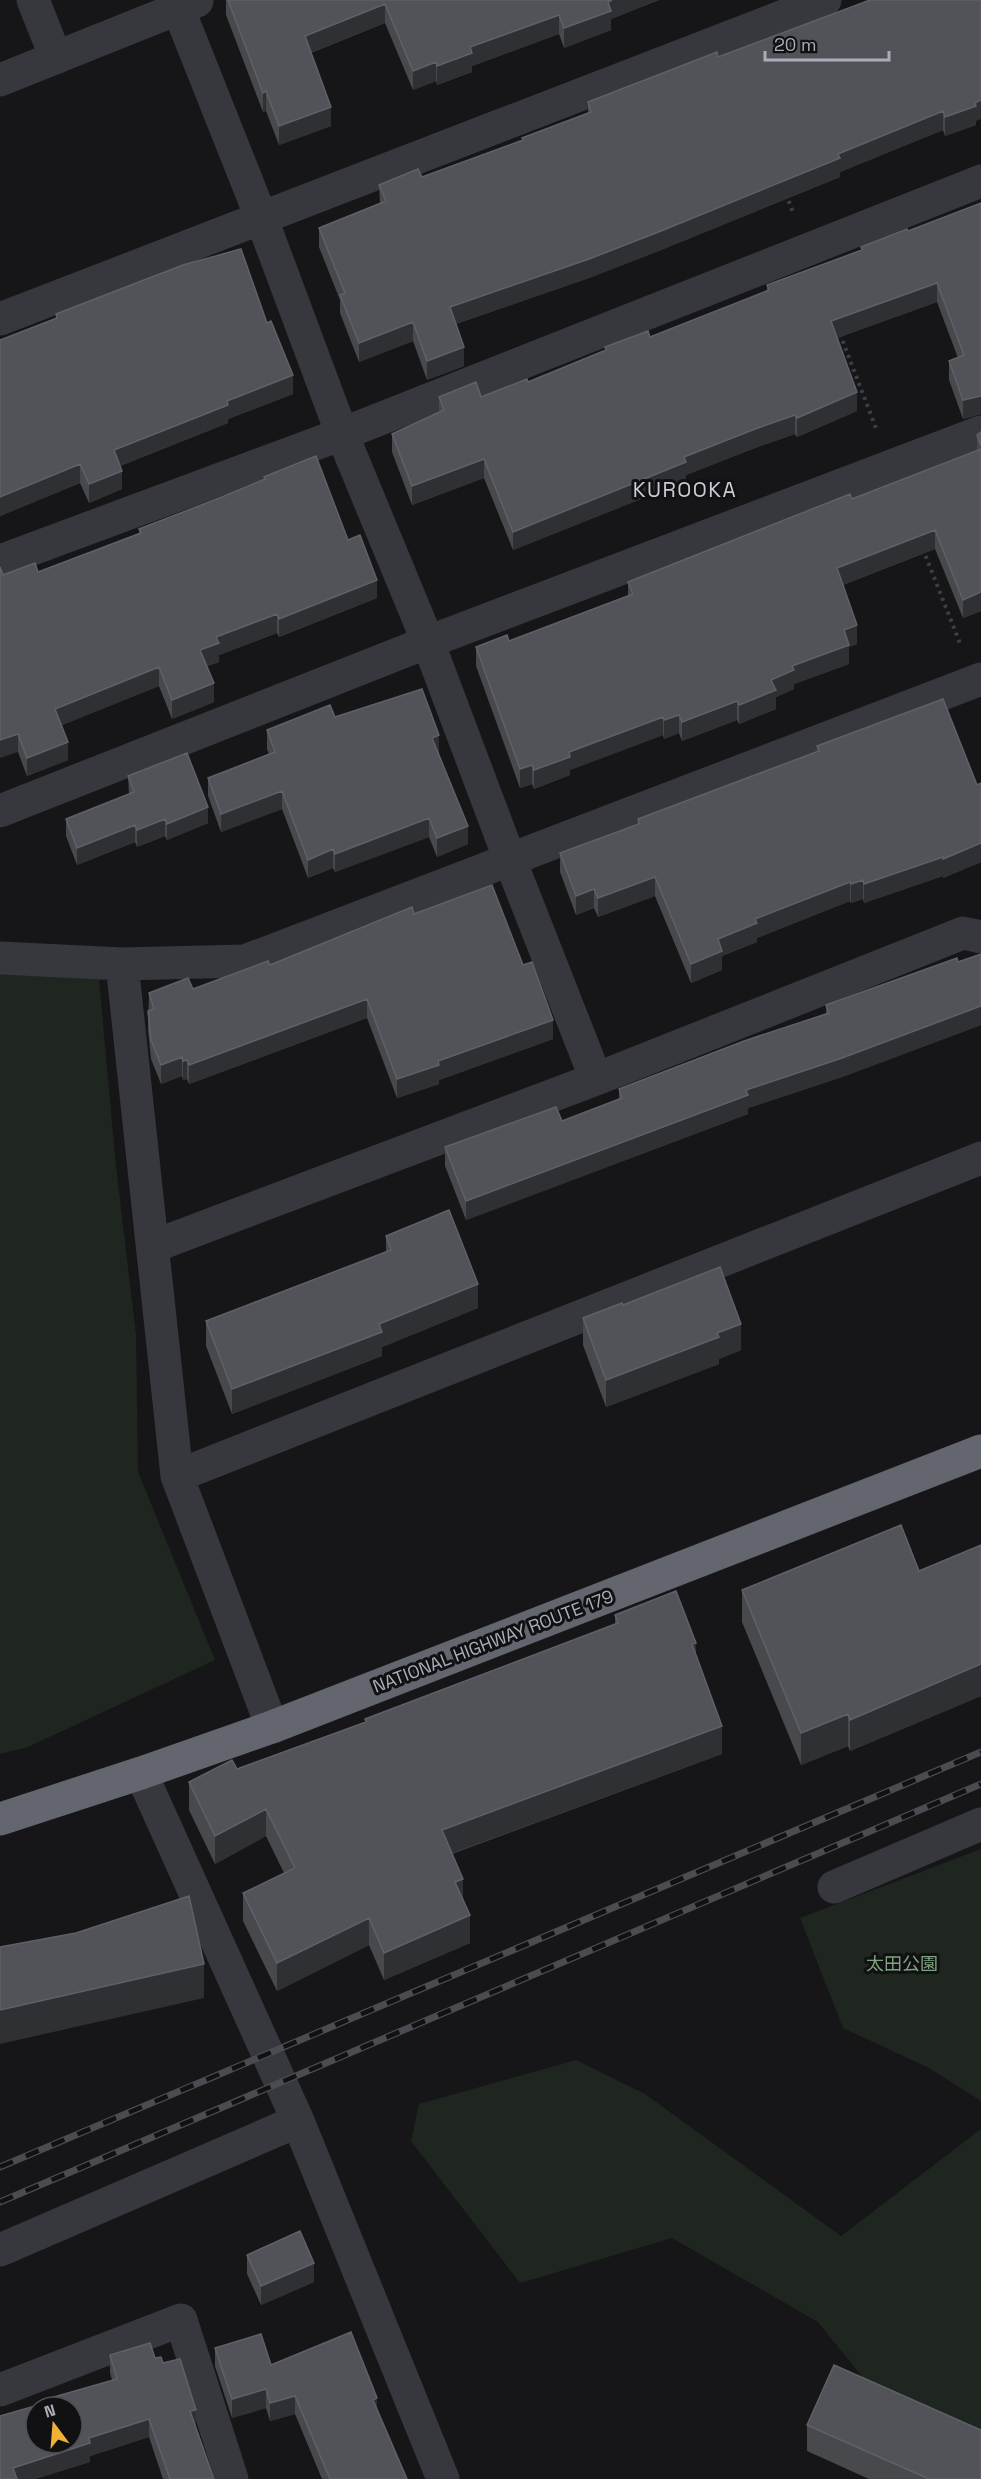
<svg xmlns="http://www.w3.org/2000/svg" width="981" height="2479" viewBox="0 0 981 2479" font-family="'Space Grotesk','Noto Sans JP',sans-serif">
<rect width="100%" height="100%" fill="#161618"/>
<!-- green -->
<path fill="#1e261f" d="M0,974L99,979L116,1166L136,1335L138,1472L215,1660L28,1747L0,1754Z
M981,1849V2101L929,2068L843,2028L800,1918Z
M576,2060L645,2094L841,2236L981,2129V2439L872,2389L818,2322L672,2238L520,2283L411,2141L419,2104Z"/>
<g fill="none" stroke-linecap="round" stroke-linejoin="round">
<!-- path -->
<path stroke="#3d3f44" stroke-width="4" stroke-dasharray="3 4.5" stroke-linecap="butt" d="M786,194L794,215
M840,334L877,431
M923,549L961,646"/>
<!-- minor -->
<path stroke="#37383d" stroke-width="33" d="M33,0L56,58
M178,8L261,217L342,434L428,642L510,860L596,1079
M0,80L197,1
M0,319L825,0
M0,561L342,434L981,181
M0,811L428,642L981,432
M0,958L122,964L245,961L981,679
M122,964L177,1476L272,1727
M154,1246L596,1079L963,933L981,937
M177,1476L981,1158
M141,1773L298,2121L443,2479
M834,1887L981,1824
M0,2250L298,2121
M0,2390L181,2320L232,2479"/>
<!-- highway -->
<path stroke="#63666e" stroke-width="33" d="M0,1819L141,1773L272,1727L981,1451"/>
<defs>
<path id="rail" d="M0,2167L981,1752
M0,2202L981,1784"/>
</defs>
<!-- rail casing -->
<use href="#rail" stroke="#4a4c52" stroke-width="7"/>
<!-- rail -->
<use href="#rail" stroke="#111113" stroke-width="4.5" stroke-dasharray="14" stroke-linecap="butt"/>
</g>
<!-- wall -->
<path fill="#47494d" d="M226,0H659L611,19V30L564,48L559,34L472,66V72L437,85L436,81L413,90L385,23L311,53L331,126L279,145L266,111L263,112L226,15Z
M870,0L976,121V125L945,136L943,130L840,172V177L661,250L589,278L456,324L464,366L427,380L413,341L359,362L340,313V300L319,247V228L380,204L379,185L422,177L522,140V138L588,113V102L718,57Z
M981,203V414L963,419L949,380V361L958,358L937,302L837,338L857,411L797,437L795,434L755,448L686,475V481L513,550L484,478L412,505L392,452V434L439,412V397H481L528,382L605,351V347L650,337L767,291V285L861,250V247L908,231Z
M56,314L267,323L293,394L228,419V423L120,466L122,489L89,503L80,483L0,516V340L56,319Z
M981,432V611L963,618L935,549L843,585L857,644L849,647V664L794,684V689L776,697V709L739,724L737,720L682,741L679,733L664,739L663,735L570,770V775L534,789L532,784L520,788L476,666V647L509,641L628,596V582L977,451V435Z
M264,477L348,540L377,598L279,637L277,633L219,655V662L207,666L214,702L172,719L159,686L62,725L68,760L27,776L18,752L3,575L38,572L139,533V529L264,480Z
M335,717L439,754L468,844L437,857L429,837L335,872L333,868L308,878L282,809L221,832L208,796V778L269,754L267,749V730Z
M817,746L977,785L981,783V862L943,878V876L864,903L863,899L851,903L850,901L757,938V942L722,956V970L691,983L655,896L598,917L594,908L576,915L560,872V853L638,824V819L817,752Z
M128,776L208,823L167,840L165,836L137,847L135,842L77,865L66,836V819L129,794Z
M414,914L523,965L553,1039L439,1080V1084L397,1098L367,1018L189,1084L187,1079L183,1080L182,1076L161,1084L151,1059L148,1030L149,993L193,989L270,965Z
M981,954V1025L842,1077L748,1108V1114L466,1220L445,1166V1147L562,1121L619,1099V1089L826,1014V1005Z
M386,1236L478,1308L382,1347V1356L232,1414L206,1346V1321L386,1252Z
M623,1305L741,1350L719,1359V1364L606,1407L583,1345V1318Z
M981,1545V1696L850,1751L848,1746L801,1765L742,1622V1590L919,1571Z
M615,1615L696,1655L722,1754L452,1854L463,1898L470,1943L384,1980L369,1945L277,1991L243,1921V1893L284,1873L266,1836L215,1864L189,1810V1782L237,1769L365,1723V1719L615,1624Z
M247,2255L314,2282L261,2305L247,2274Z
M215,2348L271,2365L377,2410L407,2479H322L295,2414L270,2421L266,2408L232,2418L215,2366Z
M110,2355L155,2358L163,2363L196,2427L214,2479H163L149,2437L90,2456V2462L35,2479H0L47,2403V2399L112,2380L110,2373Z
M807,2425L981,2479H869L807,2451Z"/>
<!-- shaded-wall -->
<path fill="#2f3033" d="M612,0H659L611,19V30L564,48V28Z
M385,4V23L305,55V36Z
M559,15V34L472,66V72L437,85V66L470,47Z
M436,62V81L413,90V71Z
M266,91V111L263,112V93Z
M981,100V119L976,121V125L945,136V117Z
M331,107V126L279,145V126Z
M943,111V130L840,172V177L661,250L589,278L450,326V307L838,154Z
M937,283V302L831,340V321Z
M413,322V341L359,362V343Z
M464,347V366L427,380V361Z
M293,375V394L228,419V423L114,468V450L227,401Z
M857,392V411L797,437V418Z
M981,396V414L963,419V400Z
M795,415V434L755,448L686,475V481L513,550V532L684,457L755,429Z
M484,459V478L412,505V486Z
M80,464V483L0,516V497Z
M122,471V489L89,503V484Z
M935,530V549L837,587V568Z
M377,580V598L279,637V619Z
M981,592V611L963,618V600Z
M277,614V633L219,655V662L200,668V650L216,637Z
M857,625V644L849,647V664L794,684V689L776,697V709L739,724V705L771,680L844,630Z
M159,667V686L55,728V709Z
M214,683V702L172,719V700Z
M737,701V720L682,741V722Z
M679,715V733L664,739V720Z
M663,717V735L570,770V775L534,789V770L569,752Z
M18,734V752L0,758V740Z
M439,735V754L432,756V738Z
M68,742V760L27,776V758Z
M532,765V784L520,788V769Z
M282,791V809L221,832V814Z
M208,807V823L167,840V824Z
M429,818V837L335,872V854Z
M165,819V836L137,847V830Z
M135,825V842L77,865V848Z
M468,826V844L437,857V838Z
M981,843V862L943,878V859Z
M333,849V868L308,878V860Z
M943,857V876L864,903V884Z
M655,877V896L598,917V898Z
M863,880V899L851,903V884Z
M850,882V901L757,938V942L722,956V970L691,983V964L718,939L755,919Z
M594,889V908L576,915V896Z
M367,999V1018L189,1084V1065Z
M981,1006V1025L842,1077L748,1108V1114L466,1220V1201L746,1090Z
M553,1020V1039L439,1080V1084L397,1098V1079L438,1061Z
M182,1057V1076L161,1084V1065Z
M187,1060V1079L183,1080V1061Z
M478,1284V1308L382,1347V1356L232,1414V1389L379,1324Z
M741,1324V1350L719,1359V1364L606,1407V1380L717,1333Z
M696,1643V1671L692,1644Z
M981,1664V1696L850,1751V1720Z
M848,1714V1746L801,1765V1733Z
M722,1726V1754L442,1857V1830Z
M266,1809V1836L215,1864V1836Z
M463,1879V1906L455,1882Z
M470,1915V1943L384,1980V1953Z
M369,1918V1945L277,1991V1963Z
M204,1964V1998L0,2044V2010Z
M314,2263V2282L261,2305V2286Z
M266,2389V2408L232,2418V2399Z
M295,2396V2414L270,2421V2403Z
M377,2398V2417L373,2400Z
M196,2410V2428L190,2411Z
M149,2419V2437L90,2456V2462L35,2479H13V2468L89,2438Z"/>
<!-- building -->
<path fill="#525359" stroke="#5f6168" stroke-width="1.5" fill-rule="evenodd" d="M228,0H612L608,2L611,11L564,28L559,15L470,47L472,53L437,66L436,62L413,71L385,4L305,36L331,107L279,126L266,91L263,93Z
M870,0H981V100L975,103L976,106L945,117L943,111L838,154L840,158L661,231L589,259L450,307L464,347L427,361L413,322L359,343L340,295L345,293L319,228L386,201L379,185L418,169L422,177L523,140L522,138L591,112L588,102L717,52L718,57Z
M981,203V396L963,400L949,361L964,355L937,283L831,321L857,392L797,418L795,415L755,429L684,457L686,462L513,532L484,459L412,486L392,434L444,410L439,397L476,382L481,397L527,379L528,382L606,350L605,347L648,331L650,337L769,290L767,285L862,250L861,247L907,229L908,231Z
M241,249L267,323L271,321L293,375L227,401L228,405L114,450L122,471L89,484L80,464L0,497V340L57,318L56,314L183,265Z
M981,432V446L977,435Z
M981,449V592L963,600L935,530L837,568L857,625L844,630L849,645L792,666L794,670L771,680L776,690L739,705L737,701L682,722L679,715L664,720L663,717L569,752L570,757L534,770L532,765L520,769L476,647L507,635L509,641L633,594L628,582L850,494L852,499Z
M316,456L348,540L360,535L377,580L279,619L277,614L216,637L219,643L200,650L214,683L172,700L159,667L55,709L68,742L27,758L18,734L0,740V567L3,575L35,563L38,572L141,533L139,529L222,497L265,479L264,477Z
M422,689L439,735L432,738L468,826L437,838L429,818L335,854L333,849L308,860L282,791L221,814L208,778L275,752L267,730L330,705L335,717Z
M943,699L977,785L981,783V843L943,859V857L864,884L863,880L851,884L850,882L755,919L757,923L718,939L722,951L691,964L655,877L598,898L594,889L576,896L560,853L639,824L638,819L819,751L817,746Z
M187,753L208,807L167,824L165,819L137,830L135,825L77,848L66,819L134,792L128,776Z
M492,885L523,965L532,962L553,1020L438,1061L439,1065L397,1079L367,999L189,1065L187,1060L183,1061L182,1057L161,1065L151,1040L148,1011L154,1009L149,993L188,978L193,989L268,961L270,965L412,907L414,914Z
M981,954V1006L842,1058L746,1090L748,1095L466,1201L445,1147L556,1107L562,1121L622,1098L619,1089L744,1041L829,1013L826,1005L957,958L958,962Z
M449,1210L478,1284L379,1324L382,1332L232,1389L206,1321L391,1250L386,1236Z
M720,1267L741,1324L717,1333L719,1337L606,1380L583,1318L622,1303L623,1305Z
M901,1525L919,1571L981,1545V1664L850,1720L848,1714L801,1733L742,1590Z
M676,1591L696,1643L692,1644L722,1726L442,1830L463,1879L455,1882L470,1915L384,1953L369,1918L277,1963L243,1893L295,1868L266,1809L215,1836L189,1782L232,1760L237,1769L366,1722L365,1719L618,1623L615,1615Z
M189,1896L204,1964L0,2010V1947L76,1933Z
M300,2231L314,2263L261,2286L247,2255Z
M351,2332L377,2398L373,2400L407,2479H330L295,2396L270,2403L266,2389L232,2399L215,2348L261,2334L271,2365Z
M150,2343L155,2358L161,2357L163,2363L180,2359L196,2410L190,2411L214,2479H170L149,2419L89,2438L90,2443L13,2468L17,2479H0V2416L49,2402L47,2399L117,2379L110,2355ZM36,2407H72V2443H36Z
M834,2365L981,2430V2479H929L807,2425Z"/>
<g text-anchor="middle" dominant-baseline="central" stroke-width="6" stroke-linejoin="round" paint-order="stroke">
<!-- street labels -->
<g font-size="18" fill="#a8adb8" stroke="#111113">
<text transform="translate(493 1641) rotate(-21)">NATIONAL HIGHWAY ROUTE 179</text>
</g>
<!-- park labels -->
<g font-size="18" fill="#7fa381" stroke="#111113">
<text x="902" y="1963">太田公園</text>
</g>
<!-- quarter labels -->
<g font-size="21" letter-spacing="1.5" fill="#c9ccd4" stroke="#111113">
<text x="685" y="489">KUROOKA</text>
</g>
</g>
<!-- north arrow -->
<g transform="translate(54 2425) rotate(344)"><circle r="28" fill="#111113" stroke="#4d4f55" stroke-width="1.5"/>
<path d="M0-4.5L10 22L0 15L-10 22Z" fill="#f2b134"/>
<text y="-9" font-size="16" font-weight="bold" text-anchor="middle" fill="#a8adb8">N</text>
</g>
<!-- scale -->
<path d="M765 51v9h124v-9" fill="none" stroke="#a8adb8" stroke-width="3"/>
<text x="774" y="51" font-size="18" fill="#a8adb8" stroke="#111113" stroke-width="4.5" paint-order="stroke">20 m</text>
</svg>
